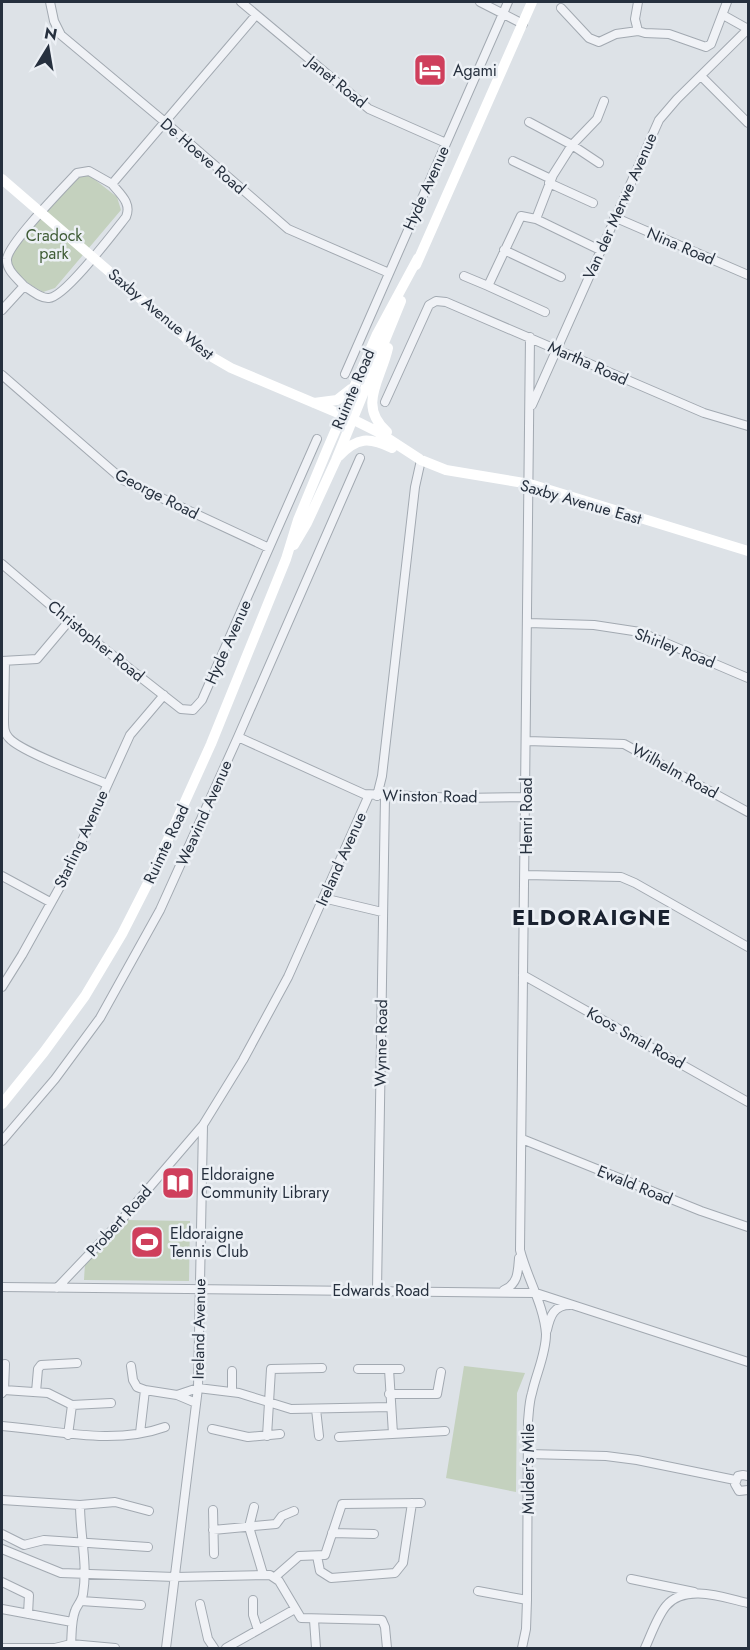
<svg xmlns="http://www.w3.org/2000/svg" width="750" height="1650" viewBox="0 0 750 1650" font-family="Jost,sans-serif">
<rect width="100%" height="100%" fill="#dde2e7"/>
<!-- green -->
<path fill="#c4d1be" d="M89,175L117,197L121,210L55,288L43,292C25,281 7,273 11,250L76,177Z
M124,1220L190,1221L189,1281L84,1280L85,1263Z
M464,1366L525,1373L517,1393L516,1492L446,1478Z"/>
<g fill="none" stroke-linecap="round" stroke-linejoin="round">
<defs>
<path id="street" d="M50,2L54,21L61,35L165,122L288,229L389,273
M241,2L369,109L446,143
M480,2L523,24
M638,2L635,19L638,31
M561,8L589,38L599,42L616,34L638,31L645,33L669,34L706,47L711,44L727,2
M723,15L748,29
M701,76L748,123
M529,122L572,145L599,163
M513,161L551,179
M549,183L593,203
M614,217L748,275
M536,219L553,175L572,145L597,119L604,101
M504,250L561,277
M464,276L488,286
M24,286C31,290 41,299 49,298C65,297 114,232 126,217C132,203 120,194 112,184
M2,310L24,286C17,278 6,270 7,259C8,244 64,187 77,173L89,171L112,184L256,15
M545,312L488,286L521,216L536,219L600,250
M345,374L508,2
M2,375L123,480L269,548
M385,402L429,305L436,301L446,302L704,413L748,426
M532,405L659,120L677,99L748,29
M2,564L69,621L181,709L193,710L202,700L317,439
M528,623L594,625L640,632L748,678
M2,661L37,659L69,621
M5,661L4,720C4,727 4,733 9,738C21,752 86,775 107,784
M238,737L364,794L459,798L525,797
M527,741L624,744L748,812
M377,796L382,776L415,487L421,460
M525,875L621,877L635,883L748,947
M2,876L50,902
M323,898L382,912
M523,975L748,1102
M2,987L22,955L66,876L130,735L164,695
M522,1139L701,1211L748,1227
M2,1141L55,1079L100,1018L160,910L238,737L360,458
M2,1287L536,1293L748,1362
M57,1288L118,1224L203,1125
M377,1290L385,796
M504,1290C518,1284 518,1272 519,1258
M547,1330C550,1316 554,1305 570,1305
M131,1366L133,1380L137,1387L145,1390L177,1395L196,1403
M358,1369H400
M389,1369L393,1434
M4,1390L48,1393L72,1405L111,1403
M36,1392L38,1369L41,1365L77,1363
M232,1392V1371
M2,1393L4,1390L5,1364
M389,1394H437L441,1372
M177,1395L198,1388L239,1393L291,1409L391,1407
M316,1409L319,1436
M2,1426C56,1430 112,1446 165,1427
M212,1429L248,1437L280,1434
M140,1433L145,1390
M68,1435L72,1405
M267,1436L271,1369L322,1368
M339,1437L445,1431
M528,1454L606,1456L637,1460L735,1480
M748,1476L743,1475L738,1476L735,1484L739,1491L748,1490
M2,1500L80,1505L115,1502L149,1511
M254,1507L249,1527L263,1574
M213,1510L214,1554
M213,1530L276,1524L282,1516L294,1511
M332,1533L374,1534
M2,1534L24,1545L44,1540L148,1547
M2,1549L61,1573L175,1577L270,1575L279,1581L301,1618L382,1620L385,1627L387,1648
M317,1556L320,1571L331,1578L395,1573L403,1563L412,1503
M275,1577L299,1556L325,1555L342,1504L421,1503
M631,1579L694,1592
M2,1582L29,1595L28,1614
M478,1591L527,1600
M253,1600V1615L258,1630
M81,1601L141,1605
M200,1604L208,1639L214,1648
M2,1609L72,1622
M314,1620L316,1648
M71,1644C72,1633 71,1622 75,1611C77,1605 82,1601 83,1594C88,1564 80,1535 80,1505
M2,1648H55L71,1644L115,1648
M166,1648L198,1388L203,1125L243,1060L288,977L369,795
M226,1648L295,1609
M522,1648L526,1629L527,1600L528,1421C529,1412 529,1402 532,1393C536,1374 546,1354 546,1334C544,1305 527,1278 520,1250L530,337
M645,1648C651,1635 657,1617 666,1606C685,1583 725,1598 748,1603"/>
</defs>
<!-- street casing -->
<use href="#street" stroke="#a2a9b1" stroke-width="10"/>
<!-- street -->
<use href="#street" stroke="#f0f2f6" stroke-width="8"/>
<!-- secondary -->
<path stroke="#fff" stroke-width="10" d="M2,179L200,350L231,368L352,419L378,432L421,460L446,470L530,484L748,551
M416,265L532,2
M314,403L337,400L351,389
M387,432C357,405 381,380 388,348
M339,456C357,437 369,437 392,448
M294,545L307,523L336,460L401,301
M2,1104L44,1052L85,996L122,934L150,879L211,744L286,559L298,520L327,450L377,334L418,258"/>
</g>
<!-- icons -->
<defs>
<symbol id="hotel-square" viewBox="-11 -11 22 22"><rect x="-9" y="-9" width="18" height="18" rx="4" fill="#cf3f5c" stroke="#ecf0f5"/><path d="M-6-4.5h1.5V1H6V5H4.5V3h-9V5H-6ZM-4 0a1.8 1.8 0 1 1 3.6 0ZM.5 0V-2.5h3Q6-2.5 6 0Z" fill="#fff"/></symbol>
<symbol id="library-square" viewBox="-11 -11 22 22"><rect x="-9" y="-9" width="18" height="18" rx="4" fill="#cf3f5c" stroke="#ecf0f5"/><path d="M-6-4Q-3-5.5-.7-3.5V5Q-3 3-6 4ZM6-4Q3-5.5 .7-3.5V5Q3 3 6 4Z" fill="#fff"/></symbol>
<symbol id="stadium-square" viewBox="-11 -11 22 22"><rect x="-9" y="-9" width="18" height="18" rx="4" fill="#cf3f5c" stroke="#ecf0f5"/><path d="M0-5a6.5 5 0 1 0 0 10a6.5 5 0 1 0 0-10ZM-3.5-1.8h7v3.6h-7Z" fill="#fff"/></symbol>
</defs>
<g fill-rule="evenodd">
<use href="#hotel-square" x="411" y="51" width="38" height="38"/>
<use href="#library-square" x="159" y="1164" width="38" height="38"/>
<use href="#stadium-square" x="128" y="1223" width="38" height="38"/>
</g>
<g text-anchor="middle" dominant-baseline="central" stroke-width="5" stroke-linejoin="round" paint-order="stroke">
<!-- poi labels -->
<g font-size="16" fill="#26303e" stroke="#ecf0f5" text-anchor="start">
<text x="453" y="70">Agami</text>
<text x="201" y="1174">Eldoraigne<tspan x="201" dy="18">Community Library</tspan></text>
<text x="170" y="1233">Eldoraigne<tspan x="170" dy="18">Tennis Club</tspan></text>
</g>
<!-- street labels -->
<g font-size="16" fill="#26303e" stroke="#ecf0f5">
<text transform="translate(337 82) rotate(39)">Janet Road</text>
<text transform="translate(203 156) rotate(41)">De Hoeve Road</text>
<text transform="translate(426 188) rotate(-66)">Hyde Avenue</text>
<text transform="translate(620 206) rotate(-66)">Van der Merwe Avenue</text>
<text transform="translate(681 246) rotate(23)">Nina Road</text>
<text transform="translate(161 314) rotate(40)">Saxby Avenue West</text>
<text transform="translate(588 363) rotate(24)">Martha Road</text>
<text transform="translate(353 389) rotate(-67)">Ruimte Road</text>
<text transform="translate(157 494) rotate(27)">George Road</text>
<text transform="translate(581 502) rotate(16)">Saxby Avenue East</text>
<text transform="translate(96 641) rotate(39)">Christopher Road</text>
<text transform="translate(228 642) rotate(-66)">Hyde Avenue</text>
<text transform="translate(675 648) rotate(21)">Shirley Road</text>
<text transform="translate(675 771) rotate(29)">Wilhelm Road</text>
<text transform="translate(430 796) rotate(1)">Winston Road</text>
<text transform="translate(204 813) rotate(-66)">Weavind Avenue</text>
<text transform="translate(526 816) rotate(-90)">Henri Road</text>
<text transform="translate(81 839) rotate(-65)">Starling Avenue</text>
<text transform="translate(166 844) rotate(-65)">Ruimte Road</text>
<text transform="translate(341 859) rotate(-66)">Ireland Avenue</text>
<text transform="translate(636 1038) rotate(29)">Koos Smal Road</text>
<text transform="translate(381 1043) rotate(-89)">Wynne Road</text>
<text transform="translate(635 1185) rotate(22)">Ewald Road</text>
<text transform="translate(119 1221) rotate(-48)">Probert Road</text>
<text x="381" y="1290">Edwards Road</text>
<text transform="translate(199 1329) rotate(-89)">Ireland Avenue</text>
<text transform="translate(528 1469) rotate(-90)">Mulder's Mile</text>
</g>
<!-- park labels -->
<g font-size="16" fill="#3d5a34" stroke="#ecf0f5">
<text x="54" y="235">Cradock<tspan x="54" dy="18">park</tspan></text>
</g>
<!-- district labels -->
<g font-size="22" font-weight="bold" letter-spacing="1.5" fill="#19212f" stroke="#ecf0f5">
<text x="592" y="917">ELDORAIGNE</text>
</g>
</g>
<!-- border -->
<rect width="750" height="1650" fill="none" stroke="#26303e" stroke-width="6"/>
<!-- north arrow -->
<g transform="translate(48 48) rotate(11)" stroke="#ecf0f5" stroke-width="4.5" paint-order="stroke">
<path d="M0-4.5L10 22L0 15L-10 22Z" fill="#26303e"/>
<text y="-9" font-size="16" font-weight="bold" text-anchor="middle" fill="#26303e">N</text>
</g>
</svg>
